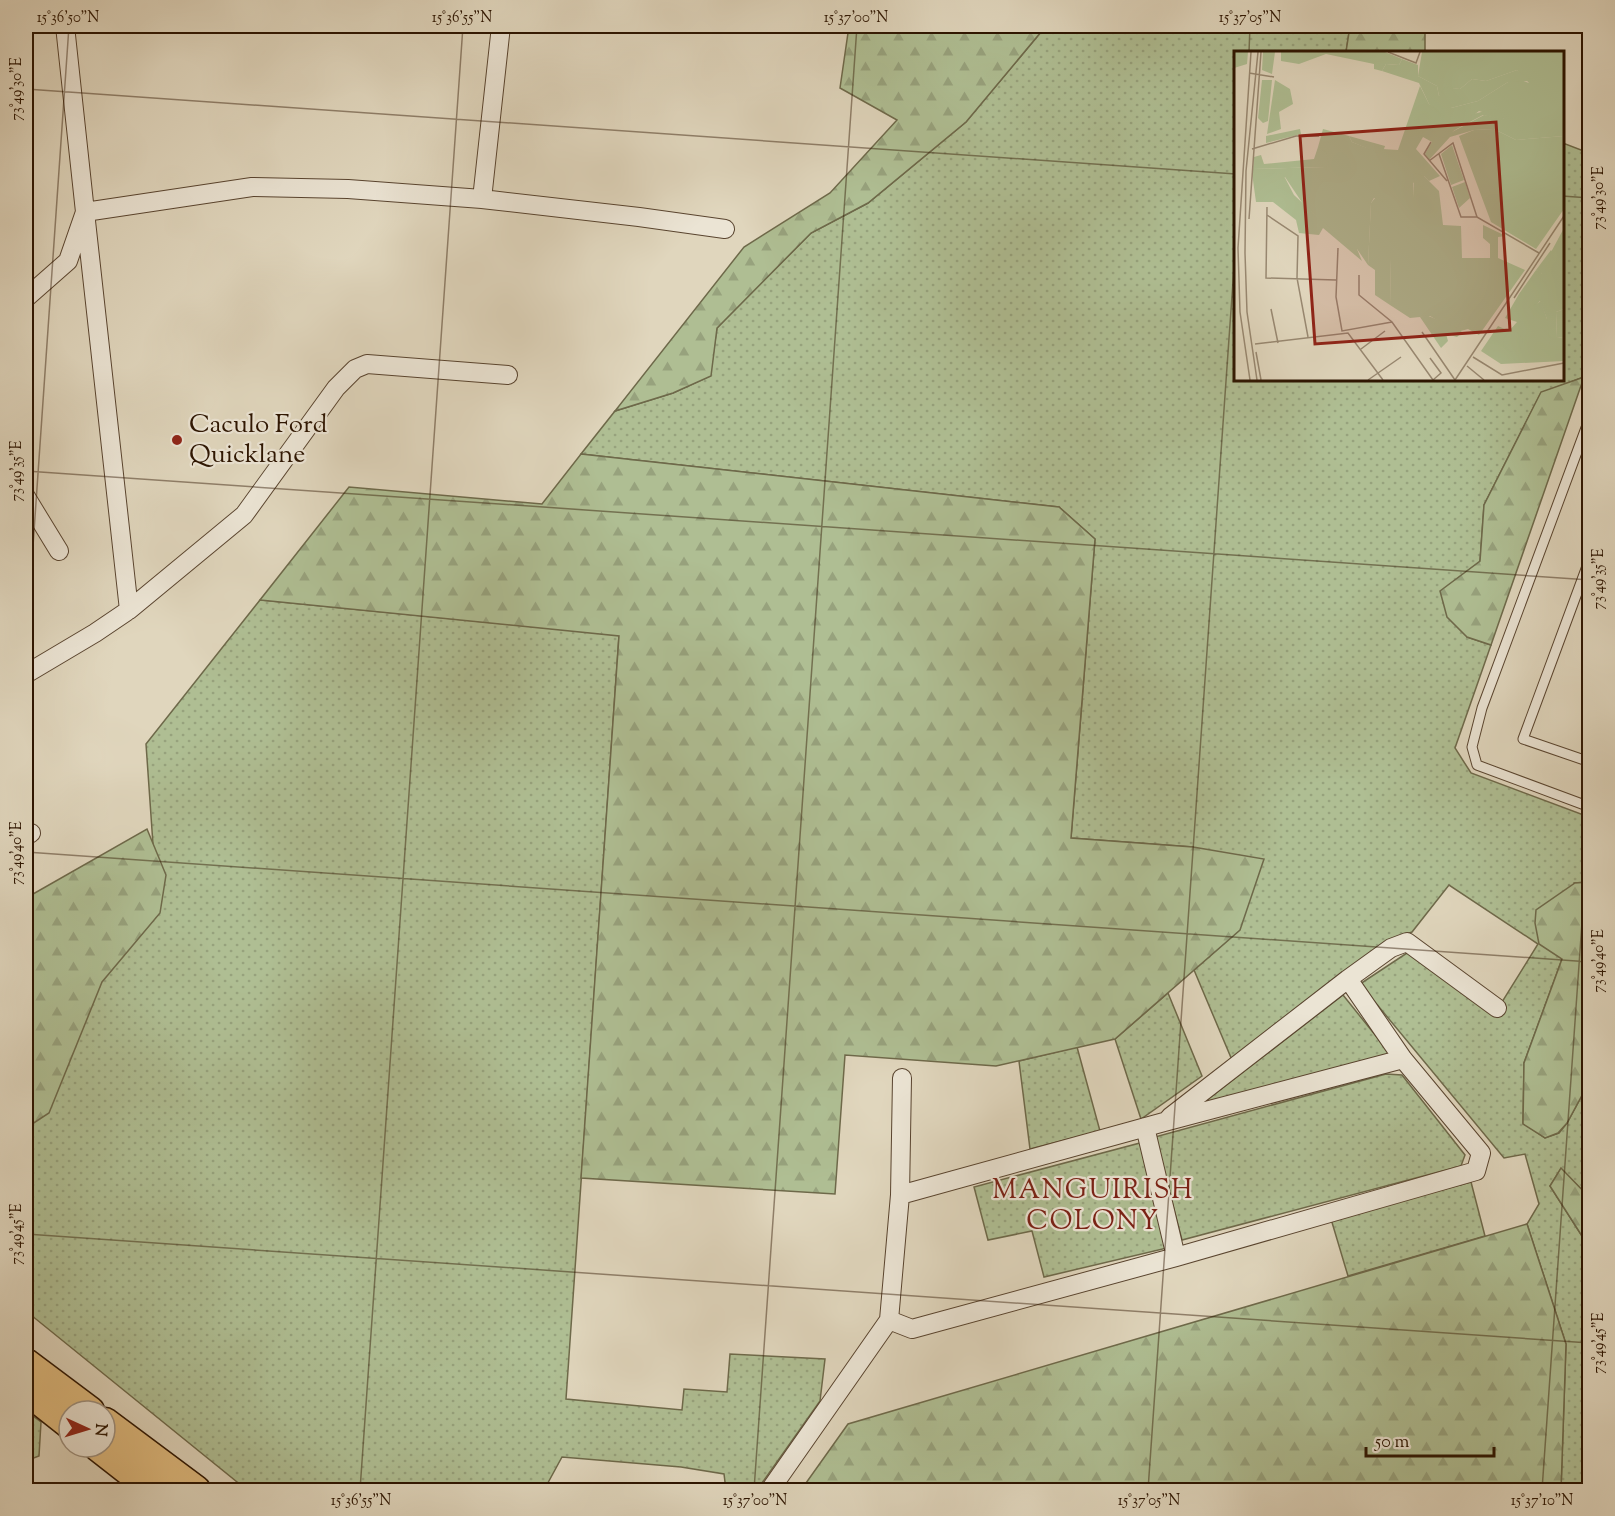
<svg xmlns="http://www.w3.org/2000/svg" width="1615" height="1516" viewBox="0 0 1615 1516" font-family="'Sorts Mill Goudy',serif">
<defs>
<pattern id="grass-dots" width="8" height="8" patternUnits="userSpaceOnUse" patternTransform="scale(1.5)"><rect width="8" height="8" fill="#afbe93"/><path d="M2 2h.1M6 6h.1" fill="none" stroke="#97a27d" stroke-width="1.8" stroke-linecap="round"/></pattern>
<pattern id="forest-firs" width="22" height="20" patternUnits="userSpaceOnUse" patternTransform="scale(1.5)"><rect width="22" height="20" fill="#afbe93"/><path d="M5 1l3.5 6h-7zM16 11l3.5 6h-7z" fill="#97a27d"/></pattern>
</defs>
<rect width="100%" height="100%" fill="#e0d6bd"/>
<filter id="stains"><feTurbulence type="fractalNoise" baseFrequency=".00333" numOctaves="4"/><feColorMatrix values="0 0 0 0 .2 0 0 0 0 .09 0 0 0 0 .02 0 0 0 .5 -.17"/></filter>
<radialGradient id="worn" r=".72"><stop offset=".6" stop-color="#630" stop-opacity="0"/><stop offset="1" stop-color="#630" stop-opacity=".3"/></radialGradient>
<!-- grass -->
<path fill="url(#grass-dots)" stroke="#6e694a" stroke-width="1.5" d="M1046,26H1350L1346,52H1236V380H1562L1563,143L1589,153V362L1584,377L1541,393L1484,505L1480,561L1467,637L1491,645L1455,748L1471,773L1589,817V882L1574,883L1562,959L1524,1063L1523,1123L1545,1138L1559,1133L1567,1123L1587,1086L1589,1063V1197L1561,1169L1550,1186L1589,1247V1490H1561L1566,1344L1527,1224L1539,1204L1525,1154L1504,1158L1360,984L1410,951L1494,1015L1538,944L1449,885L1412,932L1387,941L1232,1060L1194,970L1240,929L1193,847L1071,838L1095,539L1059,507L581,454L615,411L673,393L710,376L717,328L811,233L868,203L966,122Z
M260,600L619,635L566,1399L682,1410L684,1389L727,1392L730,1354L825,1359L820,1401L757,1490H726L724,1474L681,1467L562,1457L544,1490H247L26,1311V1204L33,1194L26,1162V1084L157,902L146,744Z
M1168,993L1202,1076L1141,1119L1115,1039Z
M1343,995L1392,1056L1199,1106Z
M1077,1047L1100,1131L1030,1149L1019,1061Z
M1386,1074L1402,1075L1465,1155L1461,1166L1182,1240L1155,1137Z
M1140,1143L1167,1248L1044,1277L1032,1231L988,1240L974,1187Z
M1471,1182L1485,1236L1348,1276L1331,1219Z
M26,1411L41,1422L39,1456L26,1461Z"/>
<!-- forest -->
<path fill="url(#forest-firs)" stroke="#6e694a" stroke-width="1.5" d="M849,26H1046L966,122L868,203L811,233L717,328L711,376L673,393L615,411L744,247L830,193L897,120L840,88Z
M1350,26H1425V52H1346Z
M1584,377L1491,645L1467,637L1447,617L1440,591L1480,561L1484,505L1541,392Z
M581,454L1059,507L1095,539L1071,838L1193,847L1264,859L1240,930L1115,1039L996,1066L845,1055L835,1194L581,1178L619,636L260,600L349,487L542,504Z
M147,829L166,875L160,913L102,982L49,1113L26,1128V898Z
M1589,882L1590,1063L1587,1086L1567,1123L1558,1133L1545,1138L1523,1124L1524,1063L1562,959L1539,944L1535,923L1536,910L1575,883Z
M1561,1168L1589,1197V1247L1550,1186Z
M1527,1224L1566,1344L1561,1490H801L848,1424Z"/>
<g fill="none" stroke-linecap="round" stroke-linejoin="round">
<defs>
<path id="lane" d="M1590,417L1482,708L1472,747L1477,765L1590,807
M1590,558L1523,739L1590,762"/>
<path id="street" d="M482,199L501,26
M26,298L68,261L85,212L65,26
M26,497L59,551
M129,610L85,212L252,187L348,189L482,199L639,217L725,229
M26,674L95,633L129,610L244,515L336,388L355,369L367,364L508,375
M26,836L31,833
M1170,1117L1348,979L1391,948L1407,942L1497,1008
M1145,1127L1176,1257
M900,1195L902,1078
M889,1320L912,1329L1176,1257L1476,1171L1481,1153L1403,1059L1348,979
M770,1490L889,1320L900,1195L1164,1122L1403,1059"/>
<path id="primary" d="M26,1363L90,1411
M26,1390L69,1424
M105,1422L196,1490
M98,1447L153,1490"/>
</defs>
<!-- lane casing -->
<use href="#lane" stroke="#59442f" stroke-width="11"/>
<!-- street casing -->
<use href="#street" stroke="#59442f" stroke-width="20"/>
<!-- primary casing -->
<use href="#primary" stroke="#2c1400" stroke-width="31"/>
<!-- lane -->
<use href="#lane" stroke="#ebe4d4" stroke-width="9"/>
<!-- street -->
<use href="#street" stroke="#ebe4d4" stroke-width="18"/>
<!-- primary -->
<use href="#primary" stroke="#e0bb7e" stroke-width="28"/>
</g>
<!-- ticks -->
<path fill="none" stroke="#2c1400" stroke-width="1.5" stroke-opacity="0.45" d="M1249,52L1250,26M26,89L1236,174M1562,196L1590,198M26,471L1590,580M26,647L69,26M26,852L1590,962M26,1234L1590,1343M360,1490L463,26M754,1490L857,26M1148,1490L1236,239M1542,1490L1590,809"/>
<!-- markers -->
<circle fill="#8f2418" stroke="#ebe4d4" stroke-width="2" cx="177" cy="440" r="6"/>
<g text-anchor="middle" dominant-baseline="central" stroke-width="4.5" stroke-linejoin="round" paint-order="stroke">
<!-- poi labels -->
<g font-size="26" fill="#2c1400" stroke="#ebe4d4" text-anchor="start">
<text x="189" y="425">Caculo Ford<tspan x="189" dy="30">Quicklane</tspan></text>
</g>
<!-- neighbourhood labels -->
<g font-size="27" letter-spacing="1.5" fill="#7a1f14" stroke="#ebe4d4">
<text x="1093" y="1191">MANGUIRISH<tspan x="1093" dy="31">COLONY</tspan></text>
</g>
</g>
<!-- overview -->
<g transform="translate(1234 51)">
<rect width="330" height="330" fill="#e0d6bd"/>
<path d="M47,1H151L168,8L165,14L152,13L148,20L140,18V13L92,3L65,13L47,10ZM188,1H330V85L282,89L260,78L240,79L216,86L195,109L191,103L198,91L189,86L182,98L206,125L195,130L190,125L179,132V147H140L137,152L134,214L123,198H117L69,153L51,126L26,125L18,122L19,118L91,116L84,96L89,78L115,85L118,91L133,97L164,99L186,35L195,53L216,65L217,57L244,50L274,31L284,28L295,32L283,19L252,30L238,28L226,38L216,37L205,45L203,35L184,25ZM245,60L270,68L250,64L218,81ZM28,29H38L34,70L29,72L24,67ZM66,78L67,83L32,92V85ZM218,94L230,129L217,134L207,103ZM231,131L236,147L225,157L218,136ZM249,174L272,185L264,186V207L291,219L245,284L234,278L223,281L196,265L176,267L156,254L157,207H256V193L249,187ZM317,199L330,220V258L322,261L323,287L330,286V310L267,313L247,300L264,275L275,280L283,271L271,267L285,243L308,222L302,219ZM306,250L313,268L300,277V256Z" fill="#afbe93" fill-rule="evenodd"/>
<path d="M29,1H41L38,23L28,19ZM168,8L184,14V25L203,35L205,45L211,36L226,38L238,28L252,30L283,19L298,30L274,31L244,50L217,57V65H210L195,53L185,32L148,20L152,13L165,14ZM41,29L56,38L59,53L45,61L47,78L33,83ZM259,58L266,59L270,69L249,64L217,81L239,63ZM180,66L212,81V87L191,83L184,87ZM260,78L282,89L330,85V158L302,198L257,171L225,85L240,79ZM115,85L151,95L150,98L144,102L118,91ZM84,96L92,101L95,115L91,116L19,118L20,106L27,104L30,113L80,108ZM18,122L49,123L60,144L117,197L123,198L128,210L89,177L85,184L65,182L62,169L39,151H22ZM180,122L190,125L205,140L209,174L227,175L228,207H157L156,254L141,244V219L134,214L137,152L141,147H179ZM330,177V220L329,221L316,203ZM302,219L308,221L305,235L285,243ZM307,250L313,268L316,293L300,277L299,255ZM330,258V286L323,287L322,261ZM192,264L224,277L228,281L223,286L212,283L214,290L207,297L186,266Z" fill="#afbe93"/>
<path d="M0,1H14L13,13L0,17Z" fill="#afbe93"/>
<path d="M269 291a10 10 0 1 1 20 0a10 10 0 1 1-20 0Z" fill="#afbe93"/>
<path fill="none" stroke="#988871" stroke-width="1.5" d="M154,1L182,12L186,1M15,22L40,26M197,91L190,103L213,130M18,98L62,85H85M205,103L227,166H243L305,202M195,110L219,92L243,166M33,156L32,227L102,229M33,164L64,185L63,227L74,286M15,168L27,1M104,197L102,246L108,280L158,271M125,224V244L158,271L199,329M280,247L316,192M37,258L44,292M188,281L221,329M21,293L114,282L149,329M127,298L151,280M22,301L27,329M239,306L268,324L330,312M196,307L207,322L199,329M233,315L250,329M16,329L6,261L4,197L17,1M23,329L13,261L11,202L12,120L24,1M134,329L167,306M221,329L330,165"/>
<path fill="#8f2418" fill-opacity="0.15" stroke="#8f2418" stroke-width="3" d="M262,71L276,279L81,293L66,85Z"/>
<rect width="330" height="330" fill="none" stroke="#2c1400" stroke-width="3"/>
</g>
<!-- margin -->
<rect width="1615" height="1516" fill="none" stroke="#e0d6bd" stroke-width="66"/>
<!-- north arrow -->
<g transform="translate(87 1429) rotate(94)"><circle r="28" fill="#ebe4d4" stroke="#9f917f" stroke-width="1.5"/>
<path d="M0-4.5L10 22L0 15L-10 22Z" fill="#8f2418"/>
<text y="-9" font-size="16" font-weight="bold" text-anchor="middle" fill="#2c1400">N</text>
</g>
<!-- scale -->
<path d="M1366 1447v9h128v-9" fill="none" stroke="#2c1400" stroke-width="3"/>
<text x="1375" y="1447" font-size="18" fill="#2c1400" stroke="#ebe4d4" stroke-width="4.5" paint-order="stroke">50 m</text>
<rect x="33" y="33" width="1549" height="1450" fill="none" stroke="#2c1400" stroke-width="2"/>
<g font-size="15" text-anchor="middle" fill="#2c1400">
<text x="68" y="22">15°36'50"N</text>
<text x="462" y="22">15°36'55"N</text>
<text x="856" y="22">15°37'00"N</text>
<text x="1250" y="22">15°37'05"N</text>
<text transform="translate(16 89) rotate(-90)" y="5">73°49'30"E</text>
<text transform="translate(1598 198) rotate(-90)" y="5">73°49'30"E</text>
<text transform="translate(16 471) rotate(-90)" y="5">73°49'35"E</text>
<text transform="translate(1598 579) rotate(-90)" y="5">73°49'35"E</text>
<text transform="translate(16 853) rotate(-90)" y="5">73°49'40"E</text>
<text transform="translate(1598 961) rotate(-90)" y="5">73°49'40"E</text>
<text transform="translate(16 1234) rotate(-90)" y="5">73°49'45"E</text>
<text transform="translate(1598 1343) rotate(-90)" y="5">73°49'45"E</text>
<text x="361" y="1505">15°36'55"N</text>
<text x="755" y="1505">15°37'00"N</text>
<text x="1149" y="1505">15°37'05"N</text>
<text x="1542" y="1505">15°37'10"N</text>
</g>
<rect width="100%" height="100%" filter="url(#stains)"/>
<rect width="100%" height="100%" fill="url(#worn)"/>
</svg>
